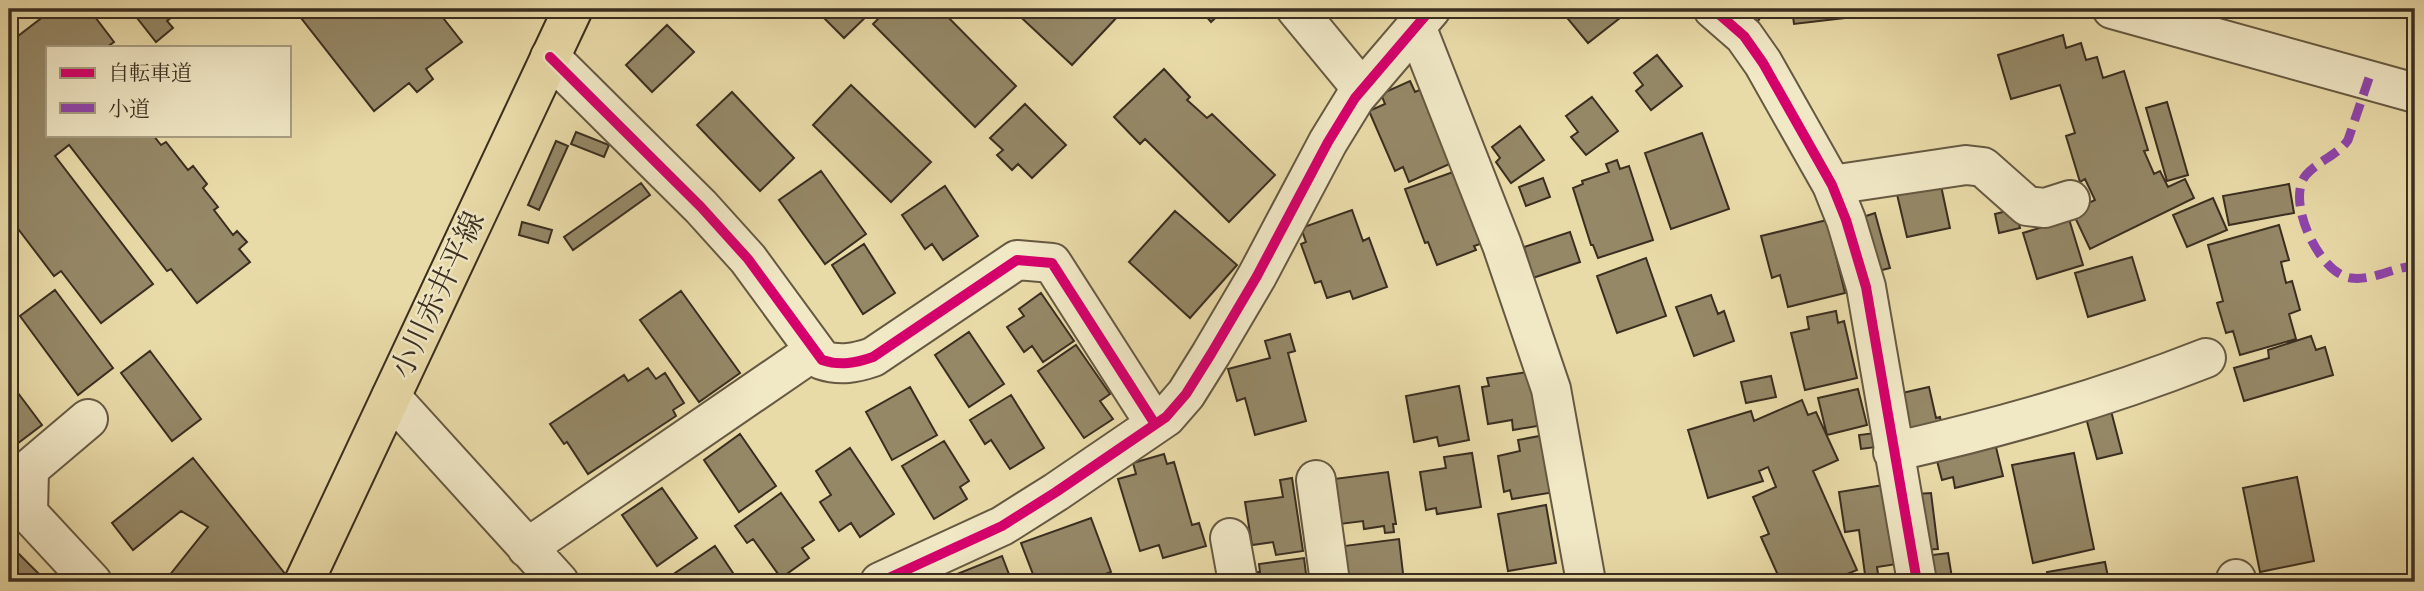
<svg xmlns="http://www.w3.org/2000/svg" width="2424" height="591" viewBox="0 0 2424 591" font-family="Cardo,'Noto Serif JP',serif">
<rect width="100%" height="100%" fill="#e9dba8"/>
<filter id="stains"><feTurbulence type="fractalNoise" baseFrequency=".00286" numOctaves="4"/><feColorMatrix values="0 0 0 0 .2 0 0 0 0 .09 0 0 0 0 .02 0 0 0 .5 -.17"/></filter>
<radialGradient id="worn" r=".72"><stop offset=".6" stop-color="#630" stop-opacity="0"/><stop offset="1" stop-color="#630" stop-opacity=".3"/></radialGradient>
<!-- building -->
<path fill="#958867" stroke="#3a2e20" stroke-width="2" d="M61,9H89L114,42L107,47H47V135H153L161,145L166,142L188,170L193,166L207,184L203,188L218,207L214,210L233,235L237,231L247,242L239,249L250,262L197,303L171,269L167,271L69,145L55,156L153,284L101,323L61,271L54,276L9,217V43L48,13L51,17Z
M130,9H182L167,21L173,28L156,42Z
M294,9H436L462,42L426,69L433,79L417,92L409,83L374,111Z
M815,9H874L844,38Z
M888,9H940L1016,86L975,127L873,24Z
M1012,9H1112L1119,15L1072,65Z
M1200,9H1225L1211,22Z
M1551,9H1621L1625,14L1588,43L1564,14L1558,18Z
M1738,9H1765L1757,23Z
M1792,9H1879V14L1794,24Z
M667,25L694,52L652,92L626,65Z
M2063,35L2066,48L2081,43L2086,60L2097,57L2103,78L2124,71L2148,150L2144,151L2154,174L2160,171L2168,187L2185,179L2194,198L2090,249L2072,211L2095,200L2085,179L2080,182L2066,136L2075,133L2060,85L2011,99L1998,55Z
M1657,55L1682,86L1651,110L1636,91L1643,85L1634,73Z
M1164,69L1190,97L1187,100L1207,118L1212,114L1275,175L1229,222L1145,139L1140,144L1114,117Z
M1410,81L1415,92L1422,89L1454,162L1409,182L1403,167L1395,171L1369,111L1385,104L1381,94Z
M851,85L931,162L891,202L813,125Z
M732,92L794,158L760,191L697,125Z
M1592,97L1618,131L1586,155L1571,137L1578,132L1566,116Z
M2167,102L2188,175L2167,181L2146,108Z
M1025,104L1066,145L1032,178L1018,164L1012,170L997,155L1003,150L990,138Z
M1520,126L1544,160L1511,183L1496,162L1500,158L1492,147Z
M576,132L609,145L604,157L571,144Z
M1702,133L1729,209L1671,229L1645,153Z
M556,141L568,146L539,210L528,205Z
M1617,160L1620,169L1629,166L1653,240L1598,258L1593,245H1591L1573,188L1583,184L1582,181L1609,172L1606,164Z
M821,171L866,234L825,264L779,200Z
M1456,171L1489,241L1474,246L1476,250L1437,265L1428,242L1425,243L1405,189Z
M1543,178L1550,197L1526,206L1519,187Z
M1940,181L1950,228L1907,237L1896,190Z
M641,183L650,195L573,250L564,237Z
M2289,184L2294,213L2229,225L2223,196Z
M945,186L978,236L943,260L932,244L925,249L902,215Z
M2213,198L2227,230L2187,247L2173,215Z
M2015,209L2020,228L1999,233L1995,214Z
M1352,210L1363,241L1369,238L1387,287L1353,299L1350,291L1327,298L1321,281L1315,283L1301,244L1306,242L1301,228Z
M1175,211L1237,265L1190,318L1129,262Z
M1875,213L1890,268L1878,271L1863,217Z
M2069,219L2083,265L2037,279L2023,233Z
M1827,220L1845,293L1788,307L1780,275L1772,278L1761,236Z
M522,222L552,230L548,243L519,235Z
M2279,225L2289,260L2281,262L2286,283L2292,281L2300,310L2289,314L2296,339L2240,355L2233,331L2226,333L2217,303L2223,301L2208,245Z
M1570,232L1580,262L1533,278L1524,247Z
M864,244L895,293L863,314L832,265Z
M2132,257L2145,300L2088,317L2075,273Z
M1646,258L1666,316L1617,333L1597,276Z
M55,290L113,368L78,395L20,316Z
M681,291L740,373L699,402L640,320Z
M1041,293L1074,341L1043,362L1032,346L1024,352L1007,327L1024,316L1019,309Z
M1711,295L1718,314L1724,311L1734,341L1694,356L1676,307Z
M1836,311L1838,323L1844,321L1857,378L1805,390L1791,333L1809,329L1807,317Z
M969,332L1004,384L969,407L935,355Z
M1290,334L1295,351L1288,353L1306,421L1255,435L1245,398L1237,401L1228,369L1270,358L1265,341Z
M2311,336L2316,350L2325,347L2333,375L2244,401L2234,368L2269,358L2268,350Z
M1076,345L1110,394L1100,401L1113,419L1084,438L1038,371Z
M150,351L201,419L172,441L121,373Z
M648,368L656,379L665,373L684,403L673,410L676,416L588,474L567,442L564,444L550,424L624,375L628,381Z
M1534,371L1543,425L1513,430L1512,420L1488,424L1482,387L1489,386L1487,378Z
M1771,376L1776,397L1746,403L1741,382Z
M9,381L42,425L9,450Z
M1459,386L1469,440L1439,446L1437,437L1414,442L1406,396Z
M910,387L937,435L892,460L866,412Z
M1929,387L1936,418L1940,417L1942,428L1911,435L1902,393Z
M1858,389L1867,425L1827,435L1818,398Z
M1011,395L1044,448L1010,469L991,440L985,444L970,420Z
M1802,400L1808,415L1816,412L1838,460L1813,471L1857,570L1828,582H1781L1761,537L1769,534L1753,497L1776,487L1768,467L1759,471L1763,481L1708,498L1688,430L1751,411L1754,421Z
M2110,407L2122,453L2097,459L2085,414Z
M1875,433L1876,447L1861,449L1859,435Z
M740,434L776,486L739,512L704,460Z
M1545,435L1555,492L1512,499L1510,490L1504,492L1498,456L1520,451L1518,440Z
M1994,439L2003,476L1955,488L1953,477L1942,480L1936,457Z
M944,441L969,481L960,487L967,499L934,519L902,466Z
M850,448L894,514L860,537L851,523L839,531L820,502L831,495L816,471Z
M1472,453L1481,507L1437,514L1436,508L1426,510L1420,472L1446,468L1444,457Z
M2074,453L2094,549L2033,563L2012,465Z
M1164,454L1167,464L1174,462L1192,525L1199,523L1206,546L1163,558L1159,545L1140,551L1118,479L1136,474L1133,463Z
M193,458L290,580L289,582H179L169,576L208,527L181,511L133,550L112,523Z
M1388,472L1396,524H1393L1394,532L1385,533L1384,526L1364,529L1363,521L1340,524L1334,479Z
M2297,477L2314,561L2260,572L2243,488Z
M1292,478L1303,551L1276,555L1273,542L1252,545L1245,502L1283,497L1280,480Z
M1884,485L1897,564L1877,567L1879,581L1866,582L1859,530L1845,532L1839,492Z
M662,488L697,538L657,566L622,515Z
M781,493L814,540L802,548L809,558L781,578L753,539L747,543L735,526Z
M1931,493L1938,549L1923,550L1916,494Z
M1546,505L1556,563L1508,571L1498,514Z
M1091,518L1111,572L1083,582H1036L1021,543Z
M1399,539L1404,582H1349L1344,546Z
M9,544L47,582H9Z
M715,546L739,582H681L675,573Z
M1948,553L1952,578L1936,581L1932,555Z
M1002,556L1012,582L1020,579L1021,582H954L952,576Z
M1304,558L1307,582H1258L1257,572H1260L1259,564Z
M2105,562L2109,582H2049L2047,572Z"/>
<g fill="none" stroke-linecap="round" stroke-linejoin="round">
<defs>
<path id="minor" d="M1296,9L1362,89
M1713,9L1744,36L1763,63L1832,185L1846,220L1866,287L1917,582
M2112,9L2415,93
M1416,26L1502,245L1551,389L1586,582
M550,57L701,207L748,259L822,360C840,366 856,363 873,357L1017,260L1052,263L1155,424
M1832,185L1966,165L1983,167L2027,206L2045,208L2070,200
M391,397L559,582
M88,419L29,469L28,513L92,582
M1893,452C2002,427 2102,399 2206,358
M1316,480L1330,582
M1230,538L1238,582
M527,548L814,351
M2236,579V582
M880,582L1002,526L1056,492L1166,417L1186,394L1211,354L1257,276L1328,142L1355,98L1431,9"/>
<path id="major" d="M304,582L573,9"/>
</defs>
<!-- minor casing -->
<use href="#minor" stroke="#665942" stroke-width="42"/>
<!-- major casing -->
<use href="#major" stroke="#3a2e20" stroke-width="42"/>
<!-- minor -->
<use href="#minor" stroke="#f1e8c6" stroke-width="38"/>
<!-- major -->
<use href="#major" stroke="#e9dba8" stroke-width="38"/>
<!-- quiet -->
<path stroke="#8e44ad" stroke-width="9" stroke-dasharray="18 9" stroke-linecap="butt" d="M2369,78L2348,140C2338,155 2318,161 2306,175C2285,200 2319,274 2351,278C2373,281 2393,267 2415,266"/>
<defs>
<path id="cycleway" d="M1713,9L1744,36L1763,63L1832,185L1846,220L1866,287L1917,582
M550,57L701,207L748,259L822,360C840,366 856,363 873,357L1017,260L1052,263L1155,424
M880,582L1002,526L1056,492L1166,417L1186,394L1211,354L1257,276L1328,142L1355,98L1431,9"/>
</defs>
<!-- cycleway casing -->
<use href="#cycleway" stroke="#f1e8c6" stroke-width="15"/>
<!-- cycleway -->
<use href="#cycleway" stroke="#d6006c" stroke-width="10"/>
</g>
<g text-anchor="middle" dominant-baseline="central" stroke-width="5" stroke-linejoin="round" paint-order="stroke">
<!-- street labels -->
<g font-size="30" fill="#3a2e20" stroke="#f1e8c6">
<text transform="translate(438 295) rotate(-65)">小川赤井平線</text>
</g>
</g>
<!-- margin -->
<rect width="2424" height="591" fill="none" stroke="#e9dba8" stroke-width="35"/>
<rect x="10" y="10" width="2403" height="570" fill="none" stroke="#3a2e20" stroke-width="3.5"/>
<rect x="18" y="18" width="2389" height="556" fill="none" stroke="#3a2e20" stroke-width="2"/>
<!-- legend -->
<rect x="46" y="46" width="245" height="91" fill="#f1e8c6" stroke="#a89e84" stroke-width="2"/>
<rect x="60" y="68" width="35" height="10" fill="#d6006c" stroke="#a89e84" stroke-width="2"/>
<text x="108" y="80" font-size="21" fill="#3a2e20">自転車道</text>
<rect x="60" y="103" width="35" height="10" fill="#8e44ad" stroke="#a89e84" stroke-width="2"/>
<text x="108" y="116" font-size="21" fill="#3a2e20">小道</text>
<rect width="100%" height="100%" filter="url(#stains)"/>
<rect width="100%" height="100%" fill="url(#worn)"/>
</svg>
